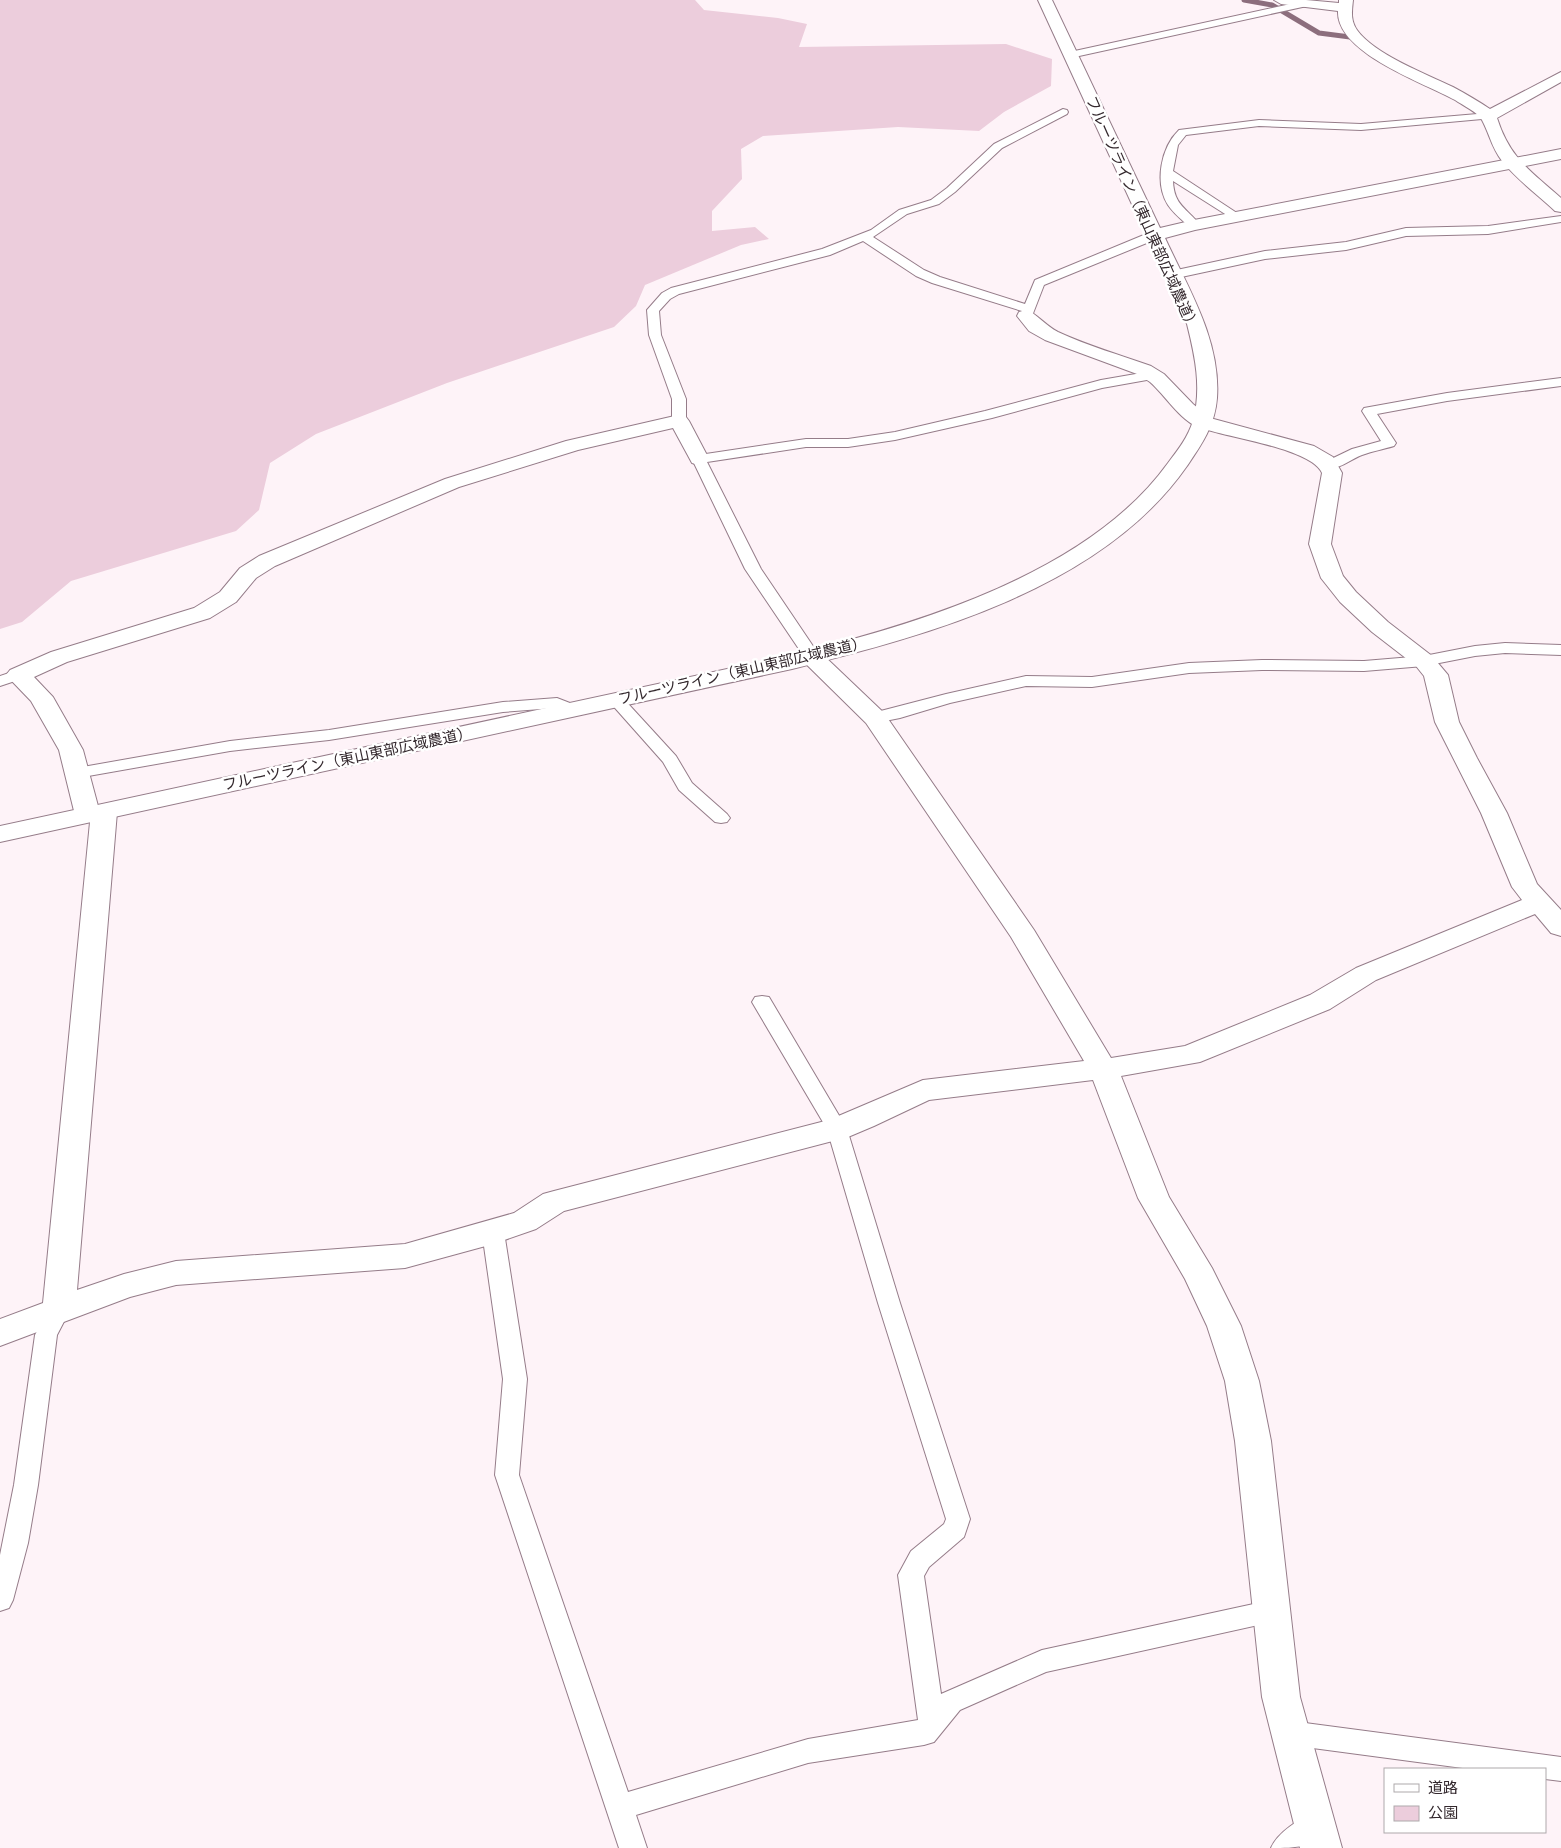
<svg xmlns="http://www.w3.org/2000/svg" width="1561" height="1848" viewBox="0 0 1561 1848" font-family="'Open Sans','Noto Sans JP',sans-serif">
<rect width="100%" height="100%" fill="#fef3f8"/>
<!-- green -->
<path fill="#eccddc" d="M0,0H695L704,10L778,18L807,24L799,47L1006,44L1052,59L1051,86L1004,112L979,131L898,127L763,136L741,149L742,179L712,211V231L755,227L769,239L741,245L645,285L636,306L614,327L447,383L316,434L270,463L259,510L236,531L71,581L22,622L0,629Z"/>
<g fill="none" stroke-linecap="round" stroke-linejoin="round">
<!-- stream -->
<path stroke="#8c6e7d" stroke-width="5" d="M1244,0L1272,5L1319,33L1350,37"/>
<defs>
<path id="service" d="M1304,1L1309,4L1307,6L1070,58L1065,55L1070,52Z
M1063,109L1067,110L1068,112L1067,114L1002,148L955,192L939,204L907,214L873,237L924,270L940,277L1025,304L1035,280L1151,232H1159L1161,235L1159,238L1044,285L1032,316L1026,320L1020,316L1022,311L932,283L916,276L863,241L830,255L679,294L670,299L659,311L661,335L686,399V421L679,425L674,424L672,421V399L649,335L647,310L662,293L671,288L822,249L871,230L899,210L931,200L947,188L994,144Z
M1489,113L1494,116L1493,118L1361,130L1259,126L1186,135L1178,145L1173,171L1243,217L1237,220L1233,219L1173,181C1174,206 1187,208 1200,225L1198,227H1190C1182,220 1174,214 1168,205C1154,183 1161,147 1179,130L1259,120L1361,124Z
M1561,216V222L1488,234L1406,236L1346,250L1265,259L1172,279L1166,275L1172,271L1265,251L1346,242L1406,228L1488,226Z
M1153,371L1158,372L1160,375L1158,378L1102,388L992,418L895,440L848,447H806L707,462L761,569L821,658L819,661H807L745,569L692,459L699,455L806,439H848L895,432L985,411L1101,380Z
M1561,378V386L1447,401L1377,414L1396,443L1394,446C1384,449 1373,451 1362,455C1351,459 1338,471 1325,468L1323,465L1325,462L1352,449L1381,441L1362,411L1364,408L1447,393Z
M1505,643L1561,645V655L1505,653L1475,656L1424,666L1364,671L1262,670L1189,673L1092,687L1026,686L950,703L900,718L875,723L869,722L867,718L869,714L946,694L1026,676L1092,677L1189,663L1262,660L1364,661L1424,656L1475,646Z
M18,670L24,672L26,675L24,678L0,686V676Z
M615,694L621,696L676,756L692,783L727,814L730,818L727,822L721,823L715,822L679,790L663,762L607,699L609,696Z
M557,698L575,705L577,709L575,713L569,714L554,708L503,712L329,740L230,751L77,778L71,777L68,773L71,769L77,768L230,741L329,730L503,702Z
M762,996L769,997L847,1129L900,1303L970,1519L964,1537L929,1567L924,1576L941,1694L1042,1650L1272,1600L1281,1603L1285,1611L1281,1619L1272,1622L1046,1672L960,1710L934,1742L924,1745L808,1763L636,1815L647,1848H619L495,1475L503,1379L482,1232L485,1226L493,1224L501,1226L504,1232L527,1379L519,1475L628,1792L808,1739L918,1720L898,1575L911,1551L944,1524L946,1519L878,1303L827,1129L752,1002L755,997Z
M59,1301L67,1304L70,1310L57,1335L38,1485L28,1543L13,1600L9,1608L0,1611V1555L14,1485L35,1335L51,1304Z
M1290,1721L1561,1757V1781L1545,1779V1769H1470L1290,1745L1280,1742L1277,1733L1280,1724Z
M1315,1813L1325,1817L1329,1826C1317,1848 1296,1848 1271,1848C1278,1832 1299,1819 1315,1813Z"/>
<path id="minor" d="M1274,0H1306L1339,3V0H1353C1352,10 1350,20 1357,30C1374,54 1426,74 1453,87C1466,94 1478,101 1490,109L1561,72V82L1497,118C1510,159 1531,171 1561,198V212L1555,211C1537,194 1517,180 1502,161C1491,146 1490,135 1482,120C1478,112 1462,105 1455,100C1425,83 1336,53 1338,11L1281,4Z
M1026,310C1036,313 1046,326 1058,332C1088,346 1120,355 1151,366L1164,374L1193,404L1210,418L1314,446L1333,457L1342,473L1331,544L1343,576L1356,592L1388,622L1432,656L1448,675L1459,722L1477,758L1507,813L1537,884L1561,910V936L1551,933L1535,914L1376,980L1330,1009L1200,1062L1121,1076L1169,1197L1212,1268L1241,1326L1259,1381L1271,1441L1300,1697L1342,1848H1300L1262,1697L1235,1441L1225,1381L1207,1326L1185,1279L1138,1198L1093,1080L929,1100L874,1126L848,1137L564,1211L536,1229L493,1244L405,1268L176,1285L130,1297L0,1346V1319L43,1303L90,822L79,820L75,815L59,750L31,701L6,675L10,670L51,652L194,608L220,592L240,568L259,556L445,479L566,441L679,415L686,417L689,421L709,459L706,463L699,465L692,463L673,428L578,450L459,487L275,566L256,578L236,602L210,618L67,662L34,677L53,697L83,750L98,806L104,804L113,807L117,812L77,1290L124,1274L176,1261L405,1244L514,1213L543,1194L554,1191L829,1120L923,1080L1084,1061L1011,937L866,723L805,663L801,658L805,653L813,651L821,653L884,713L1034,930L1111,1058L1185,1046L1310,995L1356,968L1522,900L1512,887L1481,813L1435,722L1424,676L1416,666L1372,632L1340,602L1321,578L1309,544L1322,473C1312,448 1224,437 1198,427C1180,420 1165,395 1150,382C1146,379 1141,377 1137,374L1045,340L1029,331L1017,316L1019,312Z"/>
<path id="tertiary" d="M1038,0H1052L1160,228L1194,220L1561,149V159L1195,230L1165,238C1188,288 1221,340 1217,398C1215,425 1202,444 1187,466C1102,588 929,635 792,669L0,842V826L792,655C918,624 1089,573 1168,463C1178,450 1188,437 1193,421C1202,388 1195,356 1187,324Z"/>
</defs>
<!-- service casing -->
<use href="#service" stroke="#957c89" stroke-width="2"/>
<!-- minor casing -->
<use href="#minor" stroke="#957c89" stroke-width="2"/>
<!-- tertiary casing -->
<use href="#tertiary" stroke="#957c89" stroke-width="2"/>
<!-- service -->
<use href="#service" fill="#fff" fill-rule="evenodd"/>
<!-- minor -->
<use href="#minor" fill="#fff" fill-rule="evenodd"/>
<!-- tertiary -->
<use href="#tertiary" fill="#fff" fill-rule="evenodd"/>
</g>
<g text-anchor="middle" dominant-baseline="central" stroke-width="5" stroke-linejoin="round" paint-order="stroke">
<!-- street labels -->
<g font-size="15" fill="#34292e" stroke="#fff">
<text transform="translate(1143 213) rotate(66)">フルーツライン（東山東部広域農道）</text>
<text transform="translate(742 670) rotate(-13)">フルーツライン（東山東部広域農道）</text>
<text transform="translate(347 758) rotate(-12)">フルーツライン（東山東部広域農道）</text>
</g>
</g>
<!-- legend -->
<rect x="1384" y="1768" width="162" height="65" fill="#ffffff" stroke="#aea9ab"/>
<rect x="1394" y="1784" width="25" height="8" fill="#ffffff" stroke="#aea9ab"/>
<text x="1428" y="1793" font-size="15" fill="#34292e">道路</text>
<rect x="1394" y="1806" width="25" height="15" fill="#eccddc" stroke="#aea9ab"/>
<text x="1428" y="1818" font-size="15" fill="#34292e">公園</text>
</svg>
